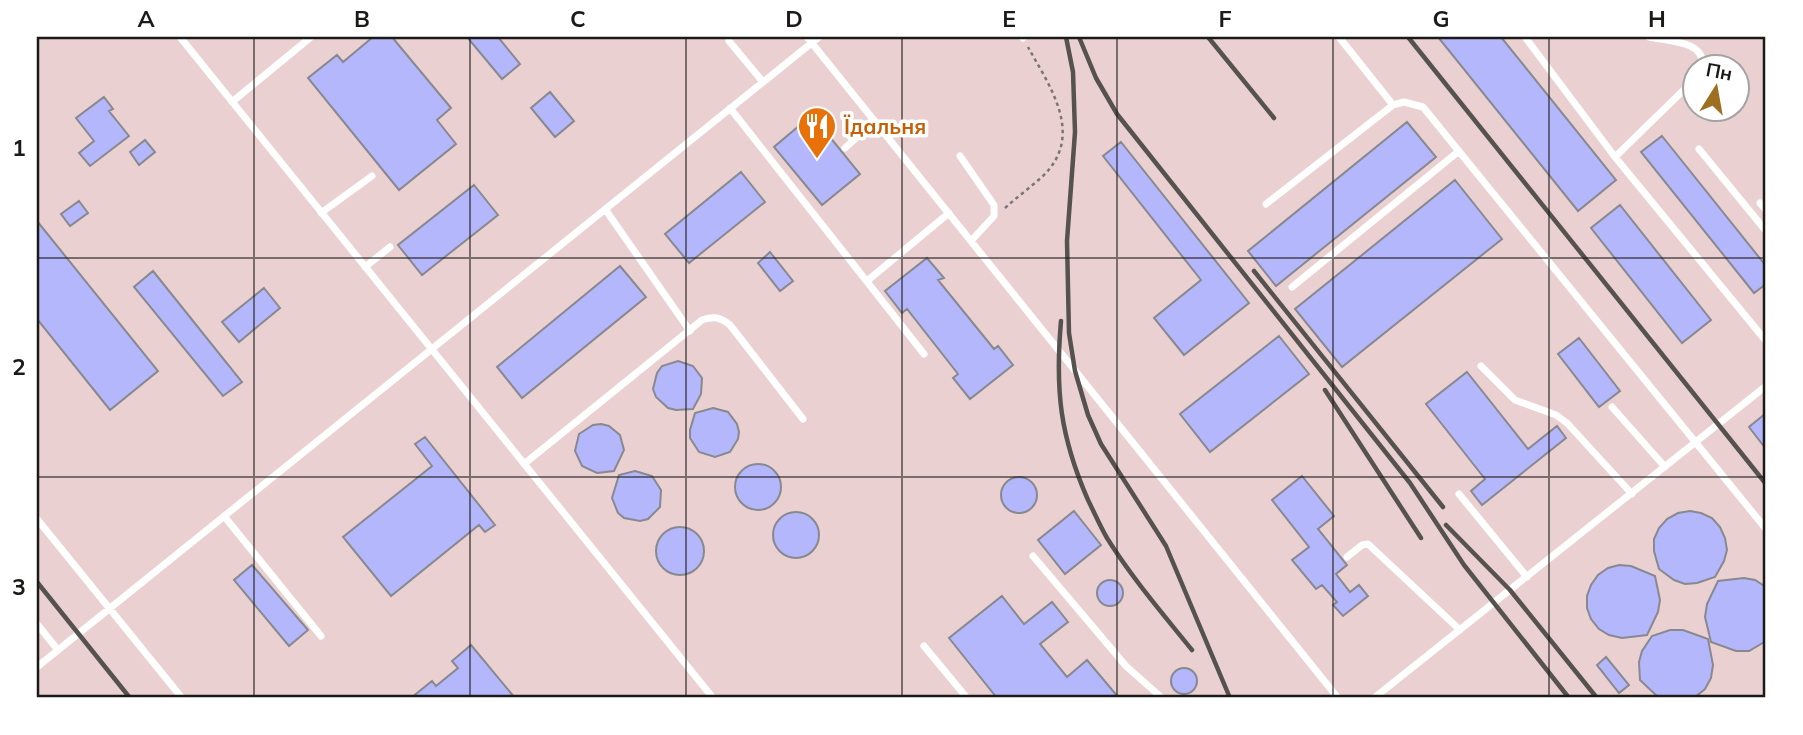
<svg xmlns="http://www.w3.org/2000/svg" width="1803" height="735" viewBox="0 0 1803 735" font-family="Mulish,sans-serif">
<rect width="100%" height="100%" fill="#e6e0db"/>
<!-- industrial -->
<path fill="#ebd0d2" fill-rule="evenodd" d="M37,37H1766V698H37ZM1694,66H1736V108H1694Z"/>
<!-- building -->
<path fill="#b4b7fb" stroke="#88898f" stroke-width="2" d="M373,37H392L451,108L437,120L456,144L399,190L308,78L337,55L343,62Z
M467,37H498L520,64L502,79Z
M1438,37H1501L1616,180L1578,211Z
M550,92L574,121L555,137L531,108Z
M104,97L113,109L109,111L129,136L90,166L79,153L94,141L76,118Z
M812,115L860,174L822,205L774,147Z
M1407,122L1436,157L1276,286L1248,251Z
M1662,136L1766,266V284L1754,293L1641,152Z
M145,140L155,152L139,165L130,152Z
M1121,142L1249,303L1184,355L1154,318L1201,280L1103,156Z
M741,172L765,202L689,263L665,234Z
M1455,180L1502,239L1342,367L1295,309Z
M474,185L498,215L422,275L398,245Z
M79,201L88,213L70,226L61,214Z
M1620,205L1711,320L1682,343L1591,228Z
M37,221L158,371L110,410L37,319Z
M770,252L793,281L780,291L758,263Z
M927,258L944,278L938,280L994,349L998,346L1013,365L970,399L953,378L958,374L907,309L902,313L885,291Z
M620,266L646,297L522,398L497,367Z
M153,271L242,382L223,396L134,287Z
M264,288L280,308L239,342L222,322Z
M1279,336L1309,374L1210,452L1180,414Z
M1579,338L1620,391L1599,407L1558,354Z
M678,361L693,366L702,378L701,394L693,409L676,410L668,408L656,397L653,389L657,373L662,366Z
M1467,372L1528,449L1557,426L1566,438L1482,505L1471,491L1485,479L1426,404Z
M713,408L728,412L737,424L739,432L738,439L730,452L715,457L699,452L690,438V430L695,413Z
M1766,413V449L1749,427Z
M601,424L609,426L620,435L624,450L614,471L597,473L582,466L575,451L579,434L593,425Z
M425,437L495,525L485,532L479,525L391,596L343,537L432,466L415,444Z
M735 487a23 23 0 1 1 46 0a23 23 0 1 1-46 0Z
M635,471L652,476L661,490L660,507L648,519L640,521L624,518L618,513L612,498L619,475Z
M1302,476L1334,516L1318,529L1347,565L1336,574L1350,592L1359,585L1368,596L1343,616L1333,605L1337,602L1322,585L1316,589L1292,560L1309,547L1272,500Z
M1001 495a18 18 0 1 1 36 0a18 18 0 1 1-36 0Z
M1074,511L1101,545L1065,574L1038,540Z
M1690,511L1701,513L1712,518L1720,527L1725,538L1727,550L1724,561L1715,577L1697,583L1685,584L1674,580L1659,569L1654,551V539L1659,528L1667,519L1678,513Z
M773 535a23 23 0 1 1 46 0a23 23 0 1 1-46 0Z
M656 551a24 24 0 1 1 48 0a24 24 0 1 1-48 0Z
M252,565L308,630L289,646L234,580Z
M1619,565L1631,566L1655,576L1660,600L1658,612L1647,635L1622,638L1609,635L1599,629L1591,619L1587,608V596L1591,585L1598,575L1608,568Z
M1744,578L1755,580L1766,587V641L1749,651H1736L1711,642L1705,617L1707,604L1718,581Z
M1097 593a13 13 0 1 1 26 0a13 13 0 1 1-26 0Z
M1002,596L1024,624L1052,602L1068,622L1040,644L1067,677L1087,660L1119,698H997L949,638Z
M1670,630H1683L1708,639L1713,665L1711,678L1705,689L1694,698H1659L1640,680L1639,662L1642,651L1652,636Z
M471,645L515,698H411L432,681L436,686L458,668L452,661Z
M1606,657L1629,685L1619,693L1597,665Z
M1171 681a13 13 0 1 1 26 0a13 13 0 1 1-26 0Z"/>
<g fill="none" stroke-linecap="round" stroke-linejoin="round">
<!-- path -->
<path stroke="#797572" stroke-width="2.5" stroke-dasharray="3.5 3.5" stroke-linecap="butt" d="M1005,208C1017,197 1031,187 1043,176C1085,135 1050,87 1028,47"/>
<!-- lane -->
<path stroke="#fff" stroke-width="7" d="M180,37L713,698
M807,37L1338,698
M1022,37L1023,38
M1339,37L1393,105
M1525,37L1615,157L1766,341
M1649,37C1668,41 1706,41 1702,66
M729,41L763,82
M232,102L311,37
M730,108L924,354
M845,148L875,121
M1699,149L1766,231
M960,156L994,205V216L971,241
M1615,157L1694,80
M1760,203L1766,210
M1266,204L1393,105L1404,102L1423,107L1766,529
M605,209L690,331
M321,213L372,176
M365,267L390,247
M867,281L949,213
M1292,287L1459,151
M1481,366L1515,400L1556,415L1567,423L1632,494
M1612,407L1665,467
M524,464L702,320C714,316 720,317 730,325L803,419
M1459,494L1527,577
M224,516L321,636
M37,519L182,698
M1033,556L1126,666L1162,698
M1347,557L1362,545L1368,544L1460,630
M37,624L58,650
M924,646L967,698
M37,667L819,37
M1374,698L1766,386"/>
<!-- rail -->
<path stroke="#55524f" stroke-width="4.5" d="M1066,37L1073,72L1075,132L1067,241L1069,333L1075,371L1088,415L1101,444L1166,546L1230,698
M1079,37L1096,78L1117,114L1410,483L1464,565L1569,698
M1208,37L1274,118
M1408,37L1766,484
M1254,271L1443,507
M1061,321C1055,390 1060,436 1088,500C1094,512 1100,526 1107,538C1132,578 1163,614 1192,650
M1325,390L1421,538
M1446,525L1510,590L1597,698
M37,582L130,698"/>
</g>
<!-- grid -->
<path fill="none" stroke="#1c1a18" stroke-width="2" stroke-opacity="0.55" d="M254,37V698M470,37V698M686,37V698M902,37V698M1117,37V698M1333,37V698M1549,37V698M37,258H1766M37,477H1766"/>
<!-- icons -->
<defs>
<symbol id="restaurant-pin" viewBox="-11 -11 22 30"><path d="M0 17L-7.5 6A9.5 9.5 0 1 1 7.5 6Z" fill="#e8710a" stroke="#fff"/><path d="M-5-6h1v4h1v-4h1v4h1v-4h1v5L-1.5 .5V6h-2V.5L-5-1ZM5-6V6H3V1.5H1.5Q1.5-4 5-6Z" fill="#fff"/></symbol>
</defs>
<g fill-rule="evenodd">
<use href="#restaurant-pin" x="795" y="104" width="44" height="60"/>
</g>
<g text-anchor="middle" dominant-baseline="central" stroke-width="7" stroke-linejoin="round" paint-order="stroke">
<!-- food labels -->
<g font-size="21" font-weight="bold" fill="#c56008" stroke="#fff" text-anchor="start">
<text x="844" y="126">Їдальня</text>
</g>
</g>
<!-- border -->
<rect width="1803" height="735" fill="none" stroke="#ffffff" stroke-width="77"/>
<!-- north arrow -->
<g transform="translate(1716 88) rotate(11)"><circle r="33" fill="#ffffff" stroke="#a4a3a3" stroke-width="2"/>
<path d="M0-5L12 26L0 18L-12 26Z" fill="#9e6e21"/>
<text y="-10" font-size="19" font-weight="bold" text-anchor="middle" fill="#1c1a18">Пн</text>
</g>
<rect x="38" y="38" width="1726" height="658" fill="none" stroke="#1c1a18" stroke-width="2.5"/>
<g font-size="23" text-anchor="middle" font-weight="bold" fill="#1c1a18">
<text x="146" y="27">A</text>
<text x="362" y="27">B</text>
<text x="578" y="27">C</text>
<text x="794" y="27">D</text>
<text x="1009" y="27">E</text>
<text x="1225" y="27">F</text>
<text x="1441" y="27">G</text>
<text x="1657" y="27">H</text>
<text x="19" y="156">1</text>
<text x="19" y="375">2</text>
<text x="19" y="595">3</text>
</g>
</svg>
